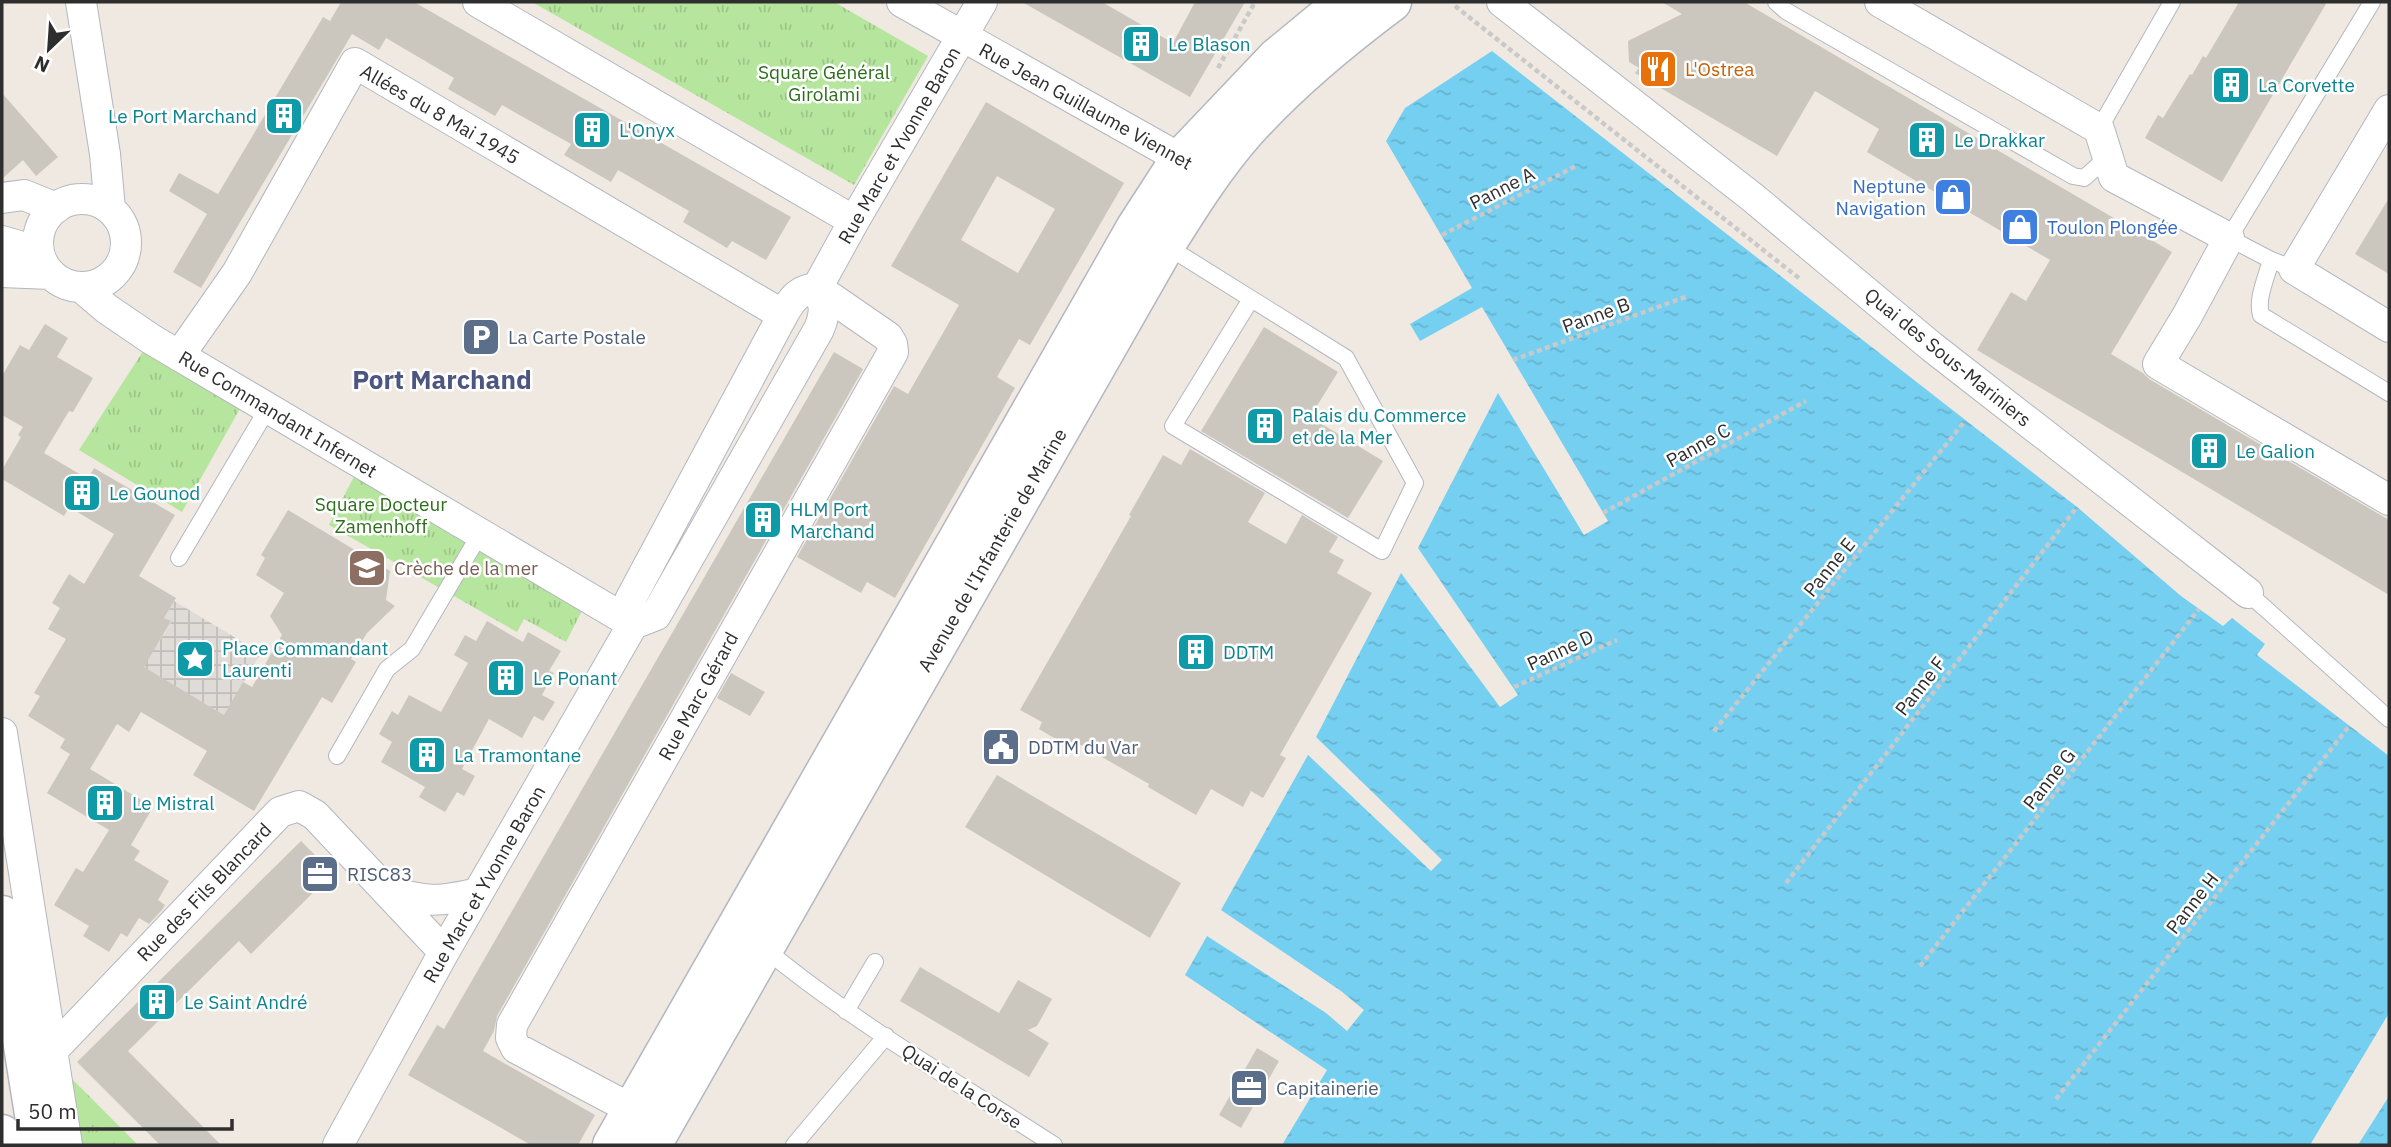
<svg xmlns="http://www.w3.org/2000/svg" width="2391" height="1147" viewBox="0 0 2391 1147" font-family="'IBM Plex Sans',sans-serif">
<defs>
<pattern id="grass-tufts" width="24" height="20" patternUnits="userSpaceOnUse" patternTransform="scale(1.75)"><rect width="24" height="20" fill="#b6e59e"/><path d="M3 7l-1-3M5 7V3M7 7l1-3M15 17l-1-3M17 17v-4M19 17l1-3" fill="none" stroke="#9dc588"/></pattern>
<pattern id="plaza-grid" width="8" height="8" patternUnits="userSpaceOnUse" patternTransform="scale(1.75)"><rect width="8" height="8" fill="#dfdcd8"/><path d="M0 4h8M4 0v8" fill="none" stroke="#c0bdba"/></pattern>
<pattern id="water-ripples" width="26" height="14" patternUnits="userSpaceOnUse" patternTransform="scale(1.75)"><rect width="26" height="14" fill="#75cff0"/><path d="M2 4q2-2 4 0t4 0M15 11q2-2 4 0t4 0" fill="none" stroke="#66b2ce"/></pattern>
</defs>
<rect width="100%" height="100%" fill="#efe9e1"/>
<!-- grass -->
<path fill="url(#grass-tufts)" d="M532,2H834L928,56L854,185Z
M151,339L247,396L182,512L79,450Z
M361,463L589,597L566,642L524,619L517,632L329,525Z
M64,1071L138,1145H75Z"/>
<!-- plaza -->
<path fill="url(#plaza-grid)" d="M174,601L261,653L224,715L125,657L157,645L171,622L164,618Z"/>
<!-- water -->
<path fill="url(#water-ripples)" d="M1492,51L2077,507L2181,596L2223,626L2232,618L2265,644L2257,655L2389,756V1013L2310,1145H1282L1327,1070L1185,975L1207,936L1326,1013L1347,1031L1364,1010L1341,991L1221,910L1308,755L1431,871L1442,860L1316,737L1401,573L1500,707L1518,695L1418,548L1498,393L1584,535L1608,521L1482,307L1420,341L1410,324L1472,288L1386,141L1405,108Z
M2389,1096V1145H2358Z"/>
<!-- building -->
<path fill="#cbc7bf" fill-rule="evenodd" d="M341,2H414L791,217L766,260L732,241L727,248L683,222L689,211L618,170L611,182L564,155L571,144L502,105L495,116L448,89L454,78L386,38L379,50L352,34L201,288L173,272L207,214L169,191L179,173L218,194L323,17L330,21Z
M1022,2H1102L1173,43L1195,2H1245L1190,97Z
M1662,2H1744L2172,252L2111,354L2143,373L2149,379L2389,520V595L1977,350L2011,292L2026,301L2050,260L1867,152L1879,129L1815,91L1777,156L1635,73L1639,68L1629,62L1628,41L1682,14Z
M2239,2H2327L2222,182L2145,138L2158,115L2163,118L2190,74L2192,75L2203,56L2206,58Z
M2,93L58,157L36,176L23,160L2,179Z
M986,102L1124,183L1030,345L1019,339L997,377L1015,388L895,598L867,582L861,593L797,557L894,386L908,394L959,305L891,266ZM997,176L1055,209L1018,273L961,240Z
M2389,198V274L2355,254Z
M45,324L68,338L57,357L93,378L73,412L69,411L44,453L88,479L94,468L175,515L139,576L176,598L164,618L171,621L144,667L224,715L243,682L252,687L282,635L270,616L284,593L256,575L265,558L261,555L288,510L390,571L386,600L395,606L367,633L351,659L356,662L332,703L322,697L254,811L193,775L207,751L141,712L129,732L117,724L90,769L153,807L131,845L140,851L134,860L169,881L158,900L165,905L162,910L149,924L139,918L127,937L121,933L109,952L83,936L89,926L54,905L76,868L83,872L109,830L47,793L70,754L60,748L65,739L28,716L40,696L34,693L66,639L48,629L60,608L52,603L69,574L84,584L114,534L69,507L64,516L2,479V470L21,437L18,435L23,427L2,415V376L20,345L29,350Z
M1264,327L1338,372L1310,417L1383,461L1348,518L1201,431Z
M834,352L863,369L497,1016L494,1031L483,1051L595,1115L578,1145H531L408,1075L437,1025L444,1029Z
M1190,449L1265,493L1248,522L1286,544L1302,515L1338,537L1329,552L1344,560L1337,573L1372,593L1280,755L1286,758L1263,798L1251,791L1243,807L1211,789L1196,815L1148,787L1149,784L1074,741L1071,748L1039,729L1042,722L1020,710L1131,516L1129,515L1163,455L1181,465Z
M487,621L523,642L528,632L561,651L549,671L554,673L542,695L555,702L543,721L534,716L522,738L489,719L462,769L475,776L464,796L457,792L445,812L419,797L425,787L381,762L392,742L379,734L392,711L398,715L409,695L441,712L468,663L454,655L465,635L476,641Z
M731,673L765,692L750,716L717,698Z
M997,775L1181,883L1150,938L965,827Z
M301,841L333,873L251,954L239,941L128,1051L221,1145H160L77,1062Z
M920,967L999,1013L1018,980L1052,999L1037,1026L1028,1030L1049,1043L1029,1077L900,1001Z
M1257,1048L1279,1061L1241,1128L1219,1115Z"/>
<g fill="none" stroke-linecap="round" stroke-linejoin="round">
<defs>
<path id="lane" d="M1776,2L1786,11L2073,176L2084,178L2108,157
M2099,129L2172,2
M1165,245L1346,358L1415,483L1382,551L1173,426L1251,299
M2271,260C2267,276 2256,299 2261,315L2389,393
M2294,269L2271,260L2229,238L2372,2
M179,558L268,408
M2248,593L2389,719
M337,756L387,669L412,649L480,534
M765,949C855,1023 957,1082 1054,1145
M846,1011L875,962
M794,1145L886,1036"/>
<path id="street" d="M81,2L105,154L110,209
M478,2L854,221
M902,2L1197,168
M1502,2L1752,197L1932,347L2248,593
M1880,2L2099,129L2114,177L2229,238L2187,316L2158,364L2389,500
M2389,110L2294,269L2389,327
M2,198L24,195L56,208
M38 243a44 44 0 1 1 88 0a44 44 0 1 1-88 0Z
M2,241L39,252
M2,272L51,274
M81,287L107,309L151,339L633,624
M817,288L854,221L982,2
M179,356L237,273L355,63L783,315
M633,624L656,615L819,329C826,312 825,304 817,288
M2,733L67,1145
M387,890C425,903 439,902 478,893
M25,1066L52,1051L280,812L299,806L315,815L444,952
M650,1119L516,1048L511,1038L512,1025L893,352L892,344L888,337L817,288
M338,1145L444,952L633,624L630,600L785,311C794,296 800,290 817,288"/>
<path id="secondary" d="M2,915L39,1145
M2,1134L4,1145
M612,1145L1136,227L1180,159L1276,58L1344,2
M652,1145L1165,246C1190,206 1215,166 1246,131C1289,83 1341,40 1392,2"/>
</defs>
<!-- lane casing -->
<use href="#lane" stroke="#b4b7c1" stroke-width="18"/>
<!-- street casing -->
<use href="#street" stroke="#b4b7c1" stroke-width="32"/>
<!-- secondary casing -->
<use href="#secondary" stroke="#b4b7c1" stroke-width="41"/>
<!-- path -->
<path stroke="#c9c9c9" stroke-width="4.5" stroke-dasharray="5 3.5" stroke-linecap="butt" d="M1455,6L1800,279
M1218,68L1255,2
M1442,235L1576,166
M1513,360L1688,296
M1603,513L1806,401
M1514,687L1617,640
M1714,731L1965,421
M1786,883L2077,507
M1920,966L2199,609
M2056,1099L2350,725"/>
<!-- lane -->
<use href="#lane" stroke="#fff" stroke-width="16"/>
<!-- street -->
<use href="#street" stroke="#fff" stroke-width="30"/>
<!-- secondary -->
<use href="#secondary" stroke="#fff" stroke-width="38"/>
</g>
<!-- icons -->
<defs>
<symbol id="building-square" viewBox="-11 -11 22 22"><rect x="-9" y="-9" width="18" height="18" rx="4" fill="#0f9aa8" stroke="#fff"/><path d="M-4-6H4V6H1V3H-1V6H-4ZM-2.5-4.3h1.7v1.8h-1.7ZM.8-4.3h1.7v1.8H.8ZM-2.5-1h1.7V.8h-1.7ZM.8-1h1.7V.8H.8Z" fill="#fff"/></symbol>
<symbol id="restaurant-square" viewBox="-11 -11 22 22"><rect x="-9" y="-9" width="18" height="18" rx="4" fill="#e8710a" stroke="#fff"/><path d="M-5-6h1v4h1v-4h1v4h1v-4h1v5L-1.5 .5V6h-2V.5L-5-1ZM5-6V6H3V1.5H1.5Q1.5-4 5-6Z" fill="#fff"/></symbol>
<symbol id="shop-square" viewBox="-11 -11 22 22"><rect x="-9" y="-9" width="18" height="18" rx="4" fill="#3f7fe0" stroke="#fff"/><path d="M-5-2.5h2.3a2.7 3.5 0 0 1 5.4 0H5L5.5 6h-11ZM-1.5-2.5h3a1.5 2.3 0 0 0-3 0Z" fill="#fff"/></symbol>
<symbol id="parking-square" viewBox="-11 -11 22 22"><rect x="-9" y="-9" width="18" height="18" rx="4" fill="#5c6f8a" stroke="#fff"/><path d="M-3.5-5.5H1a3.5 3.5 0 0 1 0 7H-1V5.5H-3.5ZM-1-3.4V-.6H.8a1.4 1.4 0 0 0 0-2.8Z" fill="#fff"/></symbol>
<symbol id="school-square" viewBox="-11 -11 22 22"><rect x="-9" y="-9" width="18" height="18" rx="4" fill="#8d6e63" stroke="#fff"/><path d="M0-5L7-2L0 1L-7-2ZM-4 1L0 2.5L4 1V4Q0 6-4 4Z" fill="#fff"/></symbol>
<symbol id="sight-square" viewBox="-11 -11 22 22"><rect x="-9" y="-9" width="18" height="18" rx="4" fill="#0f9aa8" stroke="#fff"/><path d="M0-6L1.8-2.2L6-1.7L2.9 1.2L3.7 5.4L0 3.3L-3.7 5.4L-2.9 1.2L-6-1.7L-1.8-2.2Z" fill="#fff"/></symbol>
<symbol id="civic-square" viewBox="-11 -11 22 22"><rect x="-9" y="-9" width="18" height="18" rx="4" fill="#5c6f8a" stroke="#fff"/><path d="M-.6-6.5H3V-4.5H.6V-3L4-1V1h2V6H-6V1h2V-1L-.6-3ZM-1.2 2.5V6h2.4V2.5Z" fill="#fff"/></symbol>
<symbol id="office-square" viewBox="-11 -11 22 22"><rect x="-9" y="-9" width="18" height="18" rx="4" fill="#5c6f8a" stroke="#fff"/><path d="M-6-3h4V-5.5h4V-3h4V5H-6ZM-1-4.5V-3h2v-1.5ZM-6 0V1H6V0Z" fill="#fff"/></symbol>
</defs>
<g fill-rule="evenodd">
<use href="#building-square" x="1119" y="22" width="44" height="44"/>
<use href="#restaurant-square" x="1636" y="47" width="44" height="44"/>
<use href="#building-square" x="2209" y="63" width="44" height="44"/>
<use href="#building-square" x="262" y="94" width="44" height="44"/>
<use href="#building-square" x="570" y="108" width="44" height="44"/>
<use href="#building-square" x="1905" y="118" width="44" height="44"/>
<use href="#shop-square" x="1931" y="175" width="44" height="44"/>
<use href="#shop-square" x="1998" y="205" width="44" height="44"/>
<use href="#parking-square" x="459" y="315" width="44" height="44"/>
<use href="#building-square" x="1243" y="404" width="44" height="44"/>
<use href="#building-square" x="2187" y="429" width="44" height="44"/>
<use href="#building-square" x="60" y="471" width="44" height="44"/>
<use href="#building-square" x="741" y="498" width="44" height="44"/>
<use href="#school-square" x="345" y="546" width="44" height="44"/>
<use href="#building-square" x="1174" y="630" width="44" height="44"/>
<use href="#sight-square" x="173" y="637" width="44" height="44"/>
<use href="#building-square" x="484" y="656" width="44" height="44"/>
<use href="#civic-square" x="979" y="725" width="44" height="44"/>
<use href="#building-square" x="405" y="733" width="44" height="44"/>
<use href="#building-square" x="83" y="781" width="44" height="44"/>
<use href="#office-square" x="298" y="852" width="44" height="44"/>
<use href="#building-square" x="135" y="980" width="44" height="44"/>
<use href="#office-square" x="1227" y="1066" width="44" height="44"/>
</g>
<g text-anchor="middle" dominant-baseline="central" stroke-width="5" stroke-linejoin="round" paint-order="stroke">
<!-- culture labels -->
<g font-size="19" fill="#0d838f" stroke="#fff" text-anchor="start">
<text x="1168" y="44">Le Blason</text>
<text x="2258" y="85">La Corvette</text>
<text x="257" y="116" text-anchor="end">Le Port Marchand</text>
<text x="619" y="130">L'Onyx</text>
<text x="1954" y="140">Le Drakkar</text>
<text x="1292" y="415">Palais du Commerce<tspan x="1292" dy="22">et de la Mer</tspan></text>
<text x="2236" y="451">Le Galion</text>
<text x="109" y="493">Le Gounod</text>
<text x="790" y="509">HLM Port<tspan x="790" dy="22">Marchand</tspan></text>
<text x="222" y="648">Place Commandant<tspan x="222" dy="22">Laurenti</tspan></text>
<text x="1223" y="652">DDTM</text>
<text x="533" y="678">Le Ponant</text>
<text x="454" y="755">La Tramontane</text>
<text x="132" y="803">Le Mistral</text>
<text x="184" y="1002">Le Saint André</text>
</g>
<!-- food labels -->
<g font-size="19" fill="#c56008" stroke="#fff" text-anchor="start">
<text x="1685" y="69">L'Ostrea</text>
</g>
<!-- park labels -->
<g font-size="19" fill="#2c6e1b" stroke="#fff">
<text x="824" y="72">Square Général<tspan x="824" dy="22">Girolami</tspan></text>
<text x="381" y="504">Square Docteur<tspan x="381" dy="22">Zamenhoff</tspan></text>
</g>
<!-- street labels -->
<g font-size="19" fill="#2e2e2e" stroke="#fff">
<text transform="translate(1086 106) rotate(29)">Rue Jean Guillaume Viennet</text>
<text transform="translate(440 114) rotate(30)">Allées du 8 Mai 1945</text>
<text transform="translate(899 145) rotate(-60)">Rue Marc et Yvonne Baron</text>
<text transform="translate(1502 188) rotate(-27)">Panne A</text>
<text transform="translate(1596 315) rotate(-20)">Panne B</text>
<text transform="translate(1948 357) rotate(39)">Quai des Sous-Mariniers</text>
<text transform="translate(278 414) rotate(31)">Rue Commandant Infernet</text>
<text transform="translate(1698 445) rotate(-29)">Panne C</text>
<text transform="translate(992 550) rotate(-60)">Avenue de l'Infanterie de Marine</text>
<text transform="translate(1829 567) rotate(-51)">Panne E</text>
<text transform="translate(1560 650) rotate(-25)">Panne D</text>
<text transform="translate(1920 686) rotate(-52)">Panne F</text>
<text transform="translate(698 696) rotate(-61)">Rue Marc Gérard</text>
<text transform="translate(2049 779) rotate(-52)">Panne G</text>
<text transform="translate(484 884) rotate(-60)">Rue Marc et Yvonne Baron</text>
<text transform="translate(204 892) rotate(-46)">Rue des Fils Blancard</text>
<text transform="translate(2192 903) rotate(-52)">Panne H</text>
<text transform="translate(962 1086) rotate(33)">Quai de la Corse</text>
</g>
<!-- shop labels -->
<g font-size="19" fill="#366cbe" stroke="#fff" text-anchor="end">
<text x="1926" y="186">Neptune<tspan x="1926" dy="22">Navigation</tspan></text>
<text x="2047" y="227" text-anchor="start">Toulon Plongée</text>
</g>
<!-- service labels -->
<g font-size="19" fill="#4e5e75" stroke="#fff" text-anchor="start">
<text x="508" y="337">La Carte Postale</text>
<text x="1028" y="747">DDTM du Var</text>
<text x="347" y="874">RISC83</text>
<text x="1276" y="1088">Capitainerie</text>
</g>
<!-- education labels -->
<g font-size="19" fill="#785e54" stroke="#fff" text-anchor="start">
<text x="394" y="568">Crèche de la mer</text>
</g>
<!-- district labels -->
<g font-size="26" font-weight="bold" fill="#4d5680" stroke="#fff">
<text x="442" y="379">Port Marchand</text>
</g>
</g>
<!-- border -->
<rect width="2391" height="1147" fill="none" stroke="#2e2e2e" stroke-width="7"/>
<!-- north arrow -->
<g transform="translate(49 49) rotate(205)" stroke="#ffffff" stroke-width="5" paint-order="stroke">
<path d="M0-5L12 26L0 18L-12 26Z" fill="#2e2e2e"/>
<text y="-10" font-size="19" font-weight="bold" text-anchor="middle" fill="#2e2e2e">N</text>
</g>
<!-- scale -->
<path d="M18 1119v10h214v-10" fill="none" stroke="#2e2e2e" stroke-width="3.5"/>
<text x="28" y="1119" font-size="21" fill="#2e2e2e" stroke="#ffffff" stroke-width="5" paint-order="stroke">50 m</text>
</svg>
